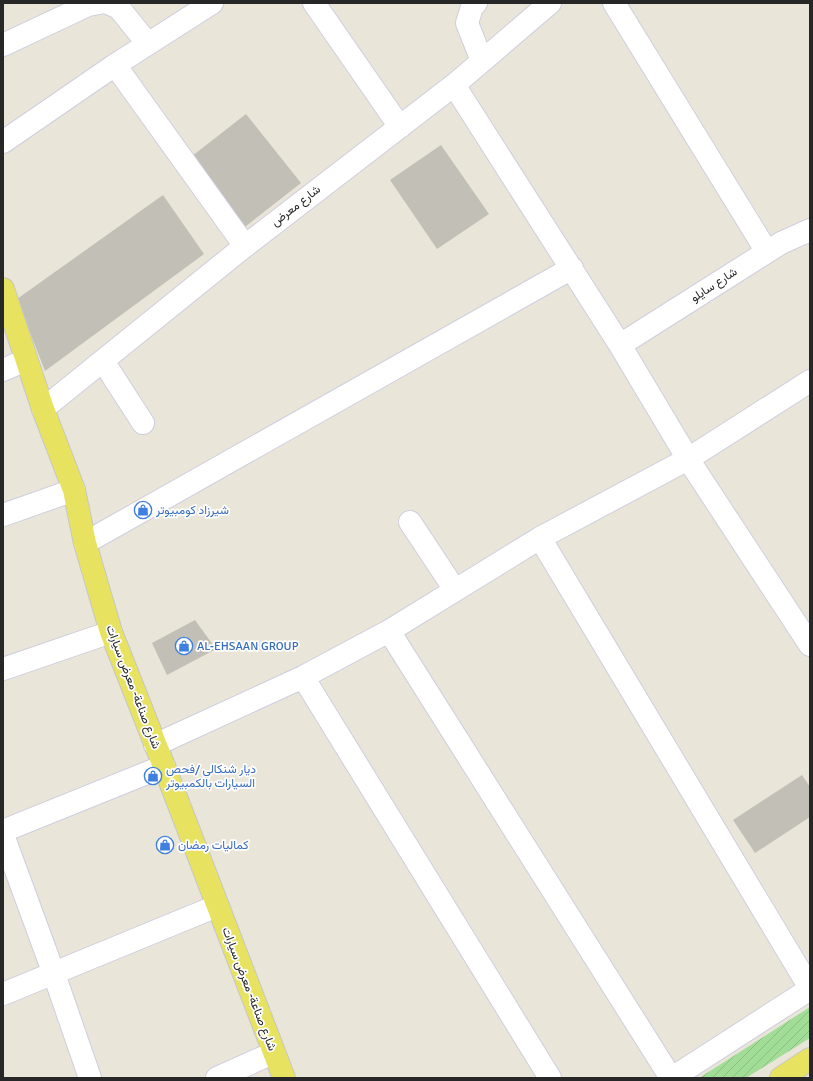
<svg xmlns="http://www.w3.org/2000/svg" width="813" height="1081" viewBox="0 0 813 1081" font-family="Signika,Vazirmatn,sans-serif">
<defs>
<pattern id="garden-furrows" width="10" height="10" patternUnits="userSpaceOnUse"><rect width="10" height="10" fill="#a2dd98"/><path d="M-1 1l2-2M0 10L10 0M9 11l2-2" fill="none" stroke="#8cbe83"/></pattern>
</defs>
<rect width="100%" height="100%" fill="#e9e5d9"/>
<!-- garden -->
<path fill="url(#garden-furrows)" d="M810,1007V1038L746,1078H699Z"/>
<!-- building -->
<path fill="#c1bfb6" d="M246,114L301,183L241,230L187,160Z
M441,145L489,214L437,249L390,180Z
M163,195L204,254L45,371L17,299Z
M195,620L216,649L167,675L152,643Z
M802,775L810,787V817L755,853L733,820Z"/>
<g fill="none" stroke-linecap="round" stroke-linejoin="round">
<defs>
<path id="minor" d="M108,3L119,8L148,44
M314,3L400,127
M476,3L472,7L467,23L482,61
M614,3L767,252
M3,45L88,5L99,3
M115,65L245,246
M454,85L620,345L688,459L810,381
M3,142L115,65L212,3
M620,345L781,243L810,230
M103,361L143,423
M3,370L26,360
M43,409L245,246L454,85L550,3
M3,515L74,490
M410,522L455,590
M540,538L810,988
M85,543L572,268
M389,631L671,1078
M3,669L111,632
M303,677L550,1078
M155,745L303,677L389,631L540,538L688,459L810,645
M3,831L164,766
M3,835L54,974L90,1078
M3,994L217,906
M217,1078L273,1053
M672,1078L810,989"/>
<path id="major" d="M3,289L43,409L74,490L85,543L111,632L164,766L284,1078
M781,1078L810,1059"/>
</defs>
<!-- minor casing -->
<use href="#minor" stroke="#cfcedf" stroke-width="24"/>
<!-- major casing -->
<use href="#major" stroke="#c7c7c7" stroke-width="24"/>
<!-- minor -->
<use href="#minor" stroke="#fff" stroke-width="22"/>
<!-- major -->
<use href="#major" stroke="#e7e360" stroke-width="22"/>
</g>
<!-- icons -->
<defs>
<symbol id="shop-ring" viewBox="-11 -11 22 22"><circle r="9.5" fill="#fff" stroke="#3f7fe0" stroke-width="1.5"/><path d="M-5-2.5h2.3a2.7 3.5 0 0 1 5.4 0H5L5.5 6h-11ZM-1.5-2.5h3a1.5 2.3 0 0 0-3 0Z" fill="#3f7fe0"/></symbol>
</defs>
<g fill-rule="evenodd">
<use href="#shop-ring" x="133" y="500" width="20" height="20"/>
<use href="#shop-ring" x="174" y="636" width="20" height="20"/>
<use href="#shop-ring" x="143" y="766" width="20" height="20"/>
<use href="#shop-ring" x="155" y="835" width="20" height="20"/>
</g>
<g text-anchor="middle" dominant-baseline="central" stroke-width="3.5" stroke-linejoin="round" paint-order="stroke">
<!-- street labels -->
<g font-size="12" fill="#272727" stroke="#fff">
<text transform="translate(296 206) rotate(-38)">شارع معرض</text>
<text transform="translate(714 285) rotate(-33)">شارع سايلو</text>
<text transform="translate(133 687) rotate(69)">شارع صناعة- معرض سيارات</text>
<text transform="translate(249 989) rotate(69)">شارع صناعة- معرض سيارات</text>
</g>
<!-- shop labels -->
<g font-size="12" fill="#366cbe" stroke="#fff" text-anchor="start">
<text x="156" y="510">شيرزاد كومبيوتر</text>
<text x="197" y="646">AL-EHSAAN GROUP</text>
<text x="166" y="769">ديار شنكالي /فحص<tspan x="166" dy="14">السيارات بالكمبيوتر</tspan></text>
<text x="178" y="845">كماليات رمضان</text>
</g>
</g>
<!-- border -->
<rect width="813" height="1081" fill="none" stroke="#272727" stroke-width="8"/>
</svg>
